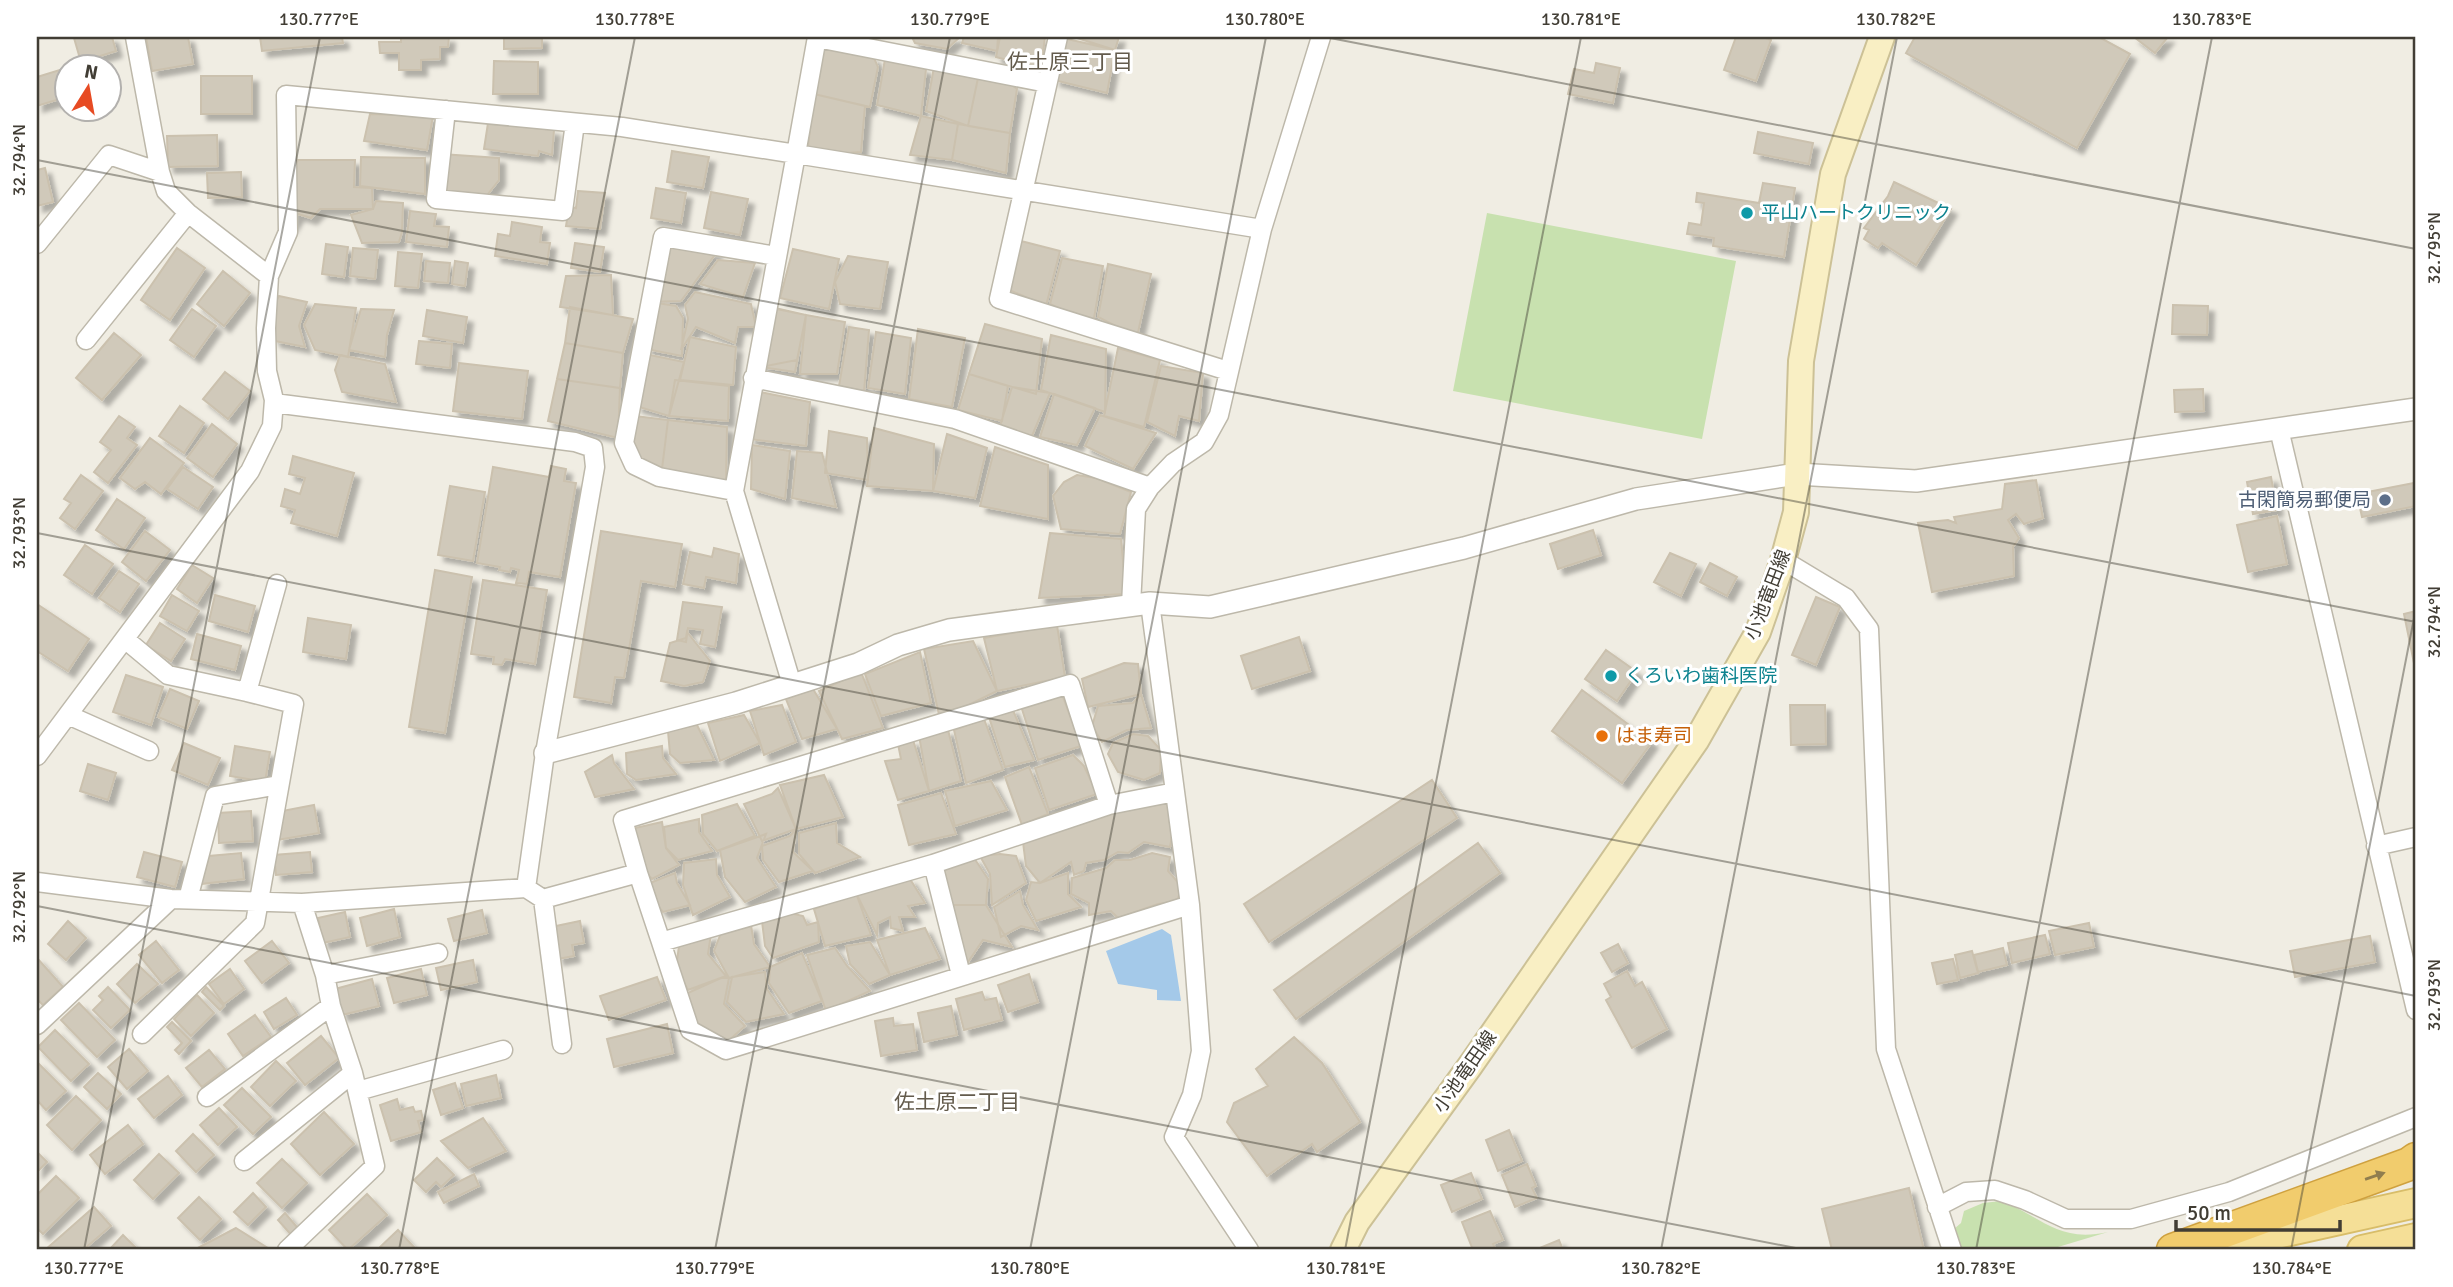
<svg xmlns="http://www.w3.org/2000/svg" width="2453" height="1287" viewBox="0 0 2453 1287" font-family="Signika,'Noto Sans JP',sans-serif">
<defs>
<filter id="shadow"><feDropShadow dx="6" dy="6" stdDeviation="2" flood-color="#0004"/></filter>
</defs>
<rect width="100%" height="100%" fill="#f0ede3"/>
<!-- green -->
<path fill="#c8e1af" d="M1487,213L1736,261L1702,439L1453,391Z
M2001,1201C2043,1217 2057,1243 2108,1232L2048,1250H1962L1954,1229L1961,1223L1964,1211L1983,1203Z"/>
<!-- water -->
<path fill="#a4c9e9" d="M1162,929L1171,935L1181,1001L1157,1000V990L1118,984L1106,951Z"/>
<!-- building -->
<path fill="#d0c9ba" stroke="#cbc1ae" stroke-width="2" filter="url(#shadow)" d="M78,37H112L116,51L81,62L74,38Z
M146,37H188L193,64L152,71Z
M260,37H342L343,43L262,51Z
M401,37H449L448,47H440V59L421,60V70H399V53H380L379,42H401Z
M504,37H542V48L504,49Z
M912,37H960L947,49L915,43Z
M964,37H998L997,51L962,43Z
M1000,37H1045L1041,69L996,57Z
M1074,37H1119L1115,50Z
M1736,37H1763L1771,40L1756,81L1724,70Z
M1915,37H2099L2130,54L2077,148L1906,53Z
M2134,37H2168L2155,53Z
M1063,38L1115,50L1107,93L1054,80Z
M822,48L874,58L878,67L870,107L814,94Z
M885,59L926,69L921,116L877,105Z
M494,61L538,62V94H493Z
M1596,63L1620,68L1613,103L1568,94L1574,69L1594,73Z
M934,67L978,78L968,126L926,111Z
M66,68V97L37,106V77Z
M201,76H252V114H201Z
M978,78L1012,85L1017,89L1010,133L968,126Z
M814,94L865,106L861,152L807,156Z
M370,114L433,116L427,150L364,141Z
M921,116L958,124L952,160L910,155Z
M488,123L554,130L552,155L539,151L538,156L484,149Z
M958,124L1010,133L1006,173L952,160Z
M1758,132L1813,143L1809,164L1754,153Z
M217,135L218,166L168,167L167,136Z
M672,151L709,157L703,188L667,182Z
M441,154L499,158V180L484,199L437,190Z
M361,157L425,158V194L360,186Z
M298,160H355L354,187L372,188L373,209H320L311,218L298,214L291,226V173Z
M45,168L53,202L37,206V170Z
M241,172L242,197L208,198L207,173Z
M1894,182L1951,209L1916,265L1882,243L1878,248L1864,239L1869,230L1864,228L1888,196Z
M1763,183L1795,188L1784,257L1713,246L1714,238L1687,234L1689,223L1701,225L1704,203L1696,202L1697,193L1759,203Z
M656,188L686,193L681,223L651,218Z
M578,191L605,193L600,229L566,226L569,207L576,208Z
M711,192L748,199L740,235L704,228Z
M376,201L403,203L402,232L399,242L362,243L351,215L373,209Z
M410,211L436,214L434,226L449,227L447,247L406,242Z
M512,222L542,227L540,242L550,243L547,264L495,256L498,234L510,236Z
M1017,240L1060,251L1046,306L1007,289Z
M575,243L604,247L600,272L571,268Z
M667,243L717,252L681,301L651,302Z
M326,244L348,247L344,277L322,274Z
M177,248L205,268L170,320L141,300Z
M353,248L378,250L375,279L350,276Z
M793,249L839,259L829,309L780,298Z
M398,252L422,254L418,288L395,286Z
M848,256L888,262L880,309L840,304L835,282Z
M1062,258L1103,266L1093,324L1050,304Z
M718,260L755,263L743,297L700,284Z
M426,261L450,263L448,283L424,281Z
M455,261L468,263L465,286L452,284Z
M1108,264L1151,274L1137,337L1098,317Z
M223,271L250,293L224,326L197,304Z
M611,275L613,315L560,307L566,276Z
M695,292L751,304L756,327H738L735,343L696,327L681,350L688,319L685,305Z
M279,296L307,302L299,326L305,347L275,341L266,319Z
M651,302L676,306L683,318L682,356L646,349Z
M315,304L356,308L348,357L315,350L304,325Z
M2173,305L2208,306L2207,335L2172,334Z
M570,307L633,319L623,353L565,343Z
M767,307L806,315L797,360L761,367Z
M775,308L806,315L795,372L761,367Z
M192,309L216,326L194,357L170,340Z
M361,309L394,310L387,335L385,357L349,350Z
M427,310L467,317L463,343L423,336Z
M806,315L845,322L837,374H800Z
M985,324L1042,339L1036,394L969,374Z
M849,327L869,330L864,392L839,386Z
M918,329L965,338L952,407L909,399Z
M876,332L911,338L905,394L868,388Z
M114,333L141,355L102,400L76,378Z
M1051,335L1106,349L1105,412L1041,390Z
M690,337L736,347L733,385L680,380Z
M419,341L452,344L450,368L416,364Z
M565,343L623,353L620,388L557,379Z
M1118,348L1160,360L1144,427L1104,416Z
M645,354L684,362L669,416L636,406Z
M340,355L385,364L396,402L342,392L335,370Z
M459,363L528,371L522,419L453,411Z
M1161,366L1203,373L1199,421L1179,416L1175,436L1147,422Z
M225,372L250,391L228,419L203,399Z
M969,374L1008,386L1002,421L958,410Z
M557,379L620,388L618,438L548,421Z
M675,380L729,386L728,421L669,416Z
M1012,387L1050,393L1032,436L1000,426Z
M2203,389L2204,411L2175,412L2174,390Z
M760,392L810,402L806,446L749,439Z
M1054,394L1095,408L1077,445L1040,437Z
M180,406L204,423L184,453L159,436Z
M1100,415L1156,433L1133,469L1085,446Z
M119,416L135,427L127,438L137,445L108,483L94,472L111,450L100,442Z
M635,416L668,420L662,469L632,461L630,439Z
M668,420L727,427L726,482L662,469Z
M212,424L237,444L213,477L187,458Z
M874,428L934,444L933,491L867,486Z
M829,431L867,438L868,480L825,473Z
M947,434L987,448L975,498L933,491Z
M150,438L184,463L161,494L145,482L135,489L120,478Z
M752,445L790,451L785,499L751,489Z
M995,447L1048,465V519L980,506Z
M797,451L822,453L836,507L792,498Z
M293,456L354,473L337,536L291,523L295,510L281,506L285,489L300,494L305,478L289,474Z
M551,466L566,469L564,481L576,483L560,577L529,572L527,584L516,583L519,570L511,568L510,572L499,570L500,567L477,563L493,467L549,477Z
M183,467L213,487L198,509L167,489Z
M81,475L103,491L75,529L60,518L71,503L64,499Z
M1077,475L1096,478L1131,492L1120,534L1061,529L1053,496L1064,482Z
M2271,477L2277,510L2253,514L2247,482Z
M2036,480L2043,518L2024,524L2016,514L2008,520L2019,538L2013,547L2014,576L1932,592L1918,523L1948,520L1956,523L1954,517L2002,509L2005,484Z
M2414,483L2416,506L2362,517L2357,494Z
M450,486L485,492L473,561L438,555Z
M117,499L145,518L124,549L96,530Z
M2277,516L2287,564L2248,572L2237,525Z
M1593,530L1601,555L1558,569L1550,544Z
M145,531L170,550L146,581L122,562Z
M601,531L682,544L675,587L641,581L624,678L615,677L611,703L574,697Z
M1050,533L1121,539L1126,594L1039,598Z
M85,545L113,564L92,594L64,575Z
M714,548L739,554L736,583L706,577L704,588L683,584L690,552L712,557Z
M1670,553L1696,564L1681,596L1654,582Z
M1710,563L1737,577L1727,596L1700,582Z
M192,565L213,578L197,603L177,589Z
M435,570L472,577L445,733L409,727Z
M119,571L139,584L120,612L99,598Z
M483,580L547,590L535,664L505,659L502,665L493,664L494,657L471,654Z
M172,595L199,611L187,631L160,616Z
M215,595L255,606L248,632L209,621Z
M1816,597L1840,607L1816,665L1792,655Z
M683,602L722,607L715,647L700,644L703,630L688,628L686,642L677,640Z
M37,604L89,639L68,671L37,651Z
M2416,611V673L2404,614Z
M308,618L351,625L346,659L303,652Z
M160,623L185,639L171,661L146,645Z
M1057,625L1065,677L997,691L984,638Z
M687,632L710,661L703,682L684,686L661,681L670,643L686,638Z
M197,634L241,646L235,670L191,659Z
M1299,637L1310,671L1252,689L1241,656Z
M973,641L997,691L940,719L924,649Z
M1606,650L1637,672L1617,701L1585,679Z
M920,652L931,703L881,716L865,674Z
M1124,663L1138,664L1141,694L1088,707L1082,679Z
M861,672L883,728L842,739L819,691Z
M126,675L163,687L151,725L113,712Z
M170,689L199,701L187,729L158,717Z
M813,689L837,729L802,739L786,699Z
M1582,690L1652,742L1622,783L1552,731Z
M1062,694L1081,746L1038,760L1021,706Z
M1141,694L1151,728L1127,730L1102,742L1092,726L1098,706L1133,703Z
M782,705L796,742L764,755L750,711Z
M1790,705H1825L1826,744L1791,745Z
M1012,708L1034,760L1005,767L989,717Z
M744,715L760,743L720,761L708,723Z
M984,719L1003,770L966,783L954,730Z
M697,725L714,760L680,763L670,754L668,731Z
M948,730L961,781L929,791L919,736Z
M1133,734L1148,736L1161,750L1160,773L1144,780L1118,772L1108,754L1113,743Z
M913,740L929,791L898,800L885,761L901,759L898,744Z
M184,743L220,758L208,785L172,770Z
M235,746L270,752L265,782L230,776Z
M662,746L663,758L676,774L636,780L627,774L626,753Z
M612,755L614,763L634,789L595,797L585,772Z
M1073,755L1084,766L1097,794L1049,810L1035,768Z
M88,764L116,773L108,800L80,791Z
M1029,767L1048,814L1022,825L1005,777Z
M824,775L843,817L796,829L780,785Z
M1432,780L1457,818L1269,942L1244,904Z
M991,781L1007,810L955,826L945,791Z
M778,788L796,829L762,841L744,804L772,794Z
M941,793L956,834L909,845L898,805Z
M1166,798L1169,805V821L1173,831L1170,847L1144,842L1128,853L1118,852L1104,860L1086,863L1084,871L1074,875L1071,862L1040,883L1026,866L1023,842L1110,811Z
M737,804L755,836L717,851L703,834L702,815Z
M314,805L319,833L277,840L282,811Z
M251,811L253,841L219,843L218,813Z
M699,819V832L712,851L678,860L666,848L664,827Z
M662,822L666,848L679,865L652,879L633,858L635,828Z
M836,823L837,843L860,857L815,873L799,854V833Z
M796,829L793,852L813,871L779,882L763,860L762,846L790,836Z
M766,834L757,858L776,887L745,902L725,877L720,850Z
M1478,843L1500,873L1296,1019L1274,990Z
M144,852L182,862L175,887L137,877Z
M310,852L312,872L276,875L274,855Z
M241,853L244,879L201,884L209,856Z
M1152,853L1170,857L1168,871L1182,887L1177,901L1158,904L1118,918L1111,911L1089,915V903L1071,894L1072,878L1106,868L1115,860H1130Z
M1000,854L1016,856L1026,883L992,905L990,874L980,856Z
M974,858L988,879L986,905H953L945,896L944,869Z
M716,859L717,875L730,897L693,915L683,885L684,863Z
M675,873L677,883L690,905L663,912L650,897V883Z
M1068,873V894L1081,907L1036,921L1026,900L1031,882L1040,883Z
M910,879L925,903L908,906L915,917H899L903,931L891,928L890,917L878,923L877,935L856,893Z
M1020,891L1023,905L1038,930L1021,926L1001,937L994,907Z
M856,893L871,935L825,946L814,909Z
M953,905H986L1012,947L983,940L966,965L959,945Z
M394,909L400,937L367,946L360,918Z
M482,910L487,933L454,941L448,919Z
M345,912L350,937L323,943L318,918Z
M790,913L803,916L807,925L818,922L819,942L773,958L765,946L762,921L778,919Z
M68,921L86,938L66,960L48,944Z
M580,921L584,943L572,945L574,956L558,959L551,927Z
M2089,923L2094,947L2055,955L2049,931Z
M751,925L754,944L770,967L729,978L714,951L721,933Z
M925,928L940,959L890,975L877,940Z
M711,934L708,954L726,976L688,990L676,968L679,946Z
M2045,935L2050,954L2012,963L2008,943Z
M2370,936L2375,962L2295,977L2290,951Z
M156,941L179,970L162,983L139,955Z
M272,941L289,963L262,983L245,961Z
M870,942L890,975L869,984L850,964L846,946Z
M1618,944L1628,963L1612,972L1601,953Z
M835,948L847,966L870,991L826,1011L807,955Z
M2003,948L2007,965L1978,972L1974,955Z
M1972,951L1978,973L1960,978L1955,955Z
M802,953L822,1001L789,1013L769,983L770,967Z
M37,958L63,987L43,1005L37,999Z
M1953,959L1958,980L1937,984L1932,963Z
M473,960L477,982L441,990L436,968Z
M137,964L158,984L135,1003L117,984Z
M230,969L244,989L224,1004L209,984Z
M421,969L427,995L394,1003L387,978Z
M1627,971L1635,986L1642,982L1667,1029L1632,1048L1606,1000L1611,997L1604,984Z
M765,972L767,989L784,1014L746,1022L727,1002L732,977Z
M1029,974L1038,1002L1008,1012L998,985Z
M657,977L666,1000L609,1020L600,996Z
M721,978H729L724,1004L745,1026L726,1043L694,1024L679,997Z
M372,979L379,1006L342,1015L335,989Z
M108,987L130,1010L111,1028L93,1010L103,1000L99,996Z
M206,987L224,1006L220,1010L202,992Z
M982,992L985,1000L996,998L1002,1020L964,1030L956,999Z
M197,995L214,1013L191,1036L174,1019Z
M286,998L297,1015L274,1029L264,1012Z
M79,1003L115,1040L97,1057L61,1020Z
M951,1006L957,1035L924,1042L918,1013Z
M255,1015L271,1037L243,1056L228,1034Z
M893,1018L894,1026L913,1024L917,1050L881,1056L875,1021Z
M172,1022L191,1041L179,1054L175,1050L182,1043L167,1027Z
M667,1024L673,1053L614,1067L607,1039Z
M55,1030L89,1064L71,1081L38,1047Z
M321,1036L339,1058L305,1085L287,1063Z
M1294,1037L1322,1063L1360,1122L1317,1152L1312,1144L1267,1176L1227,1122L1234,1103L1268,1086L1256,1069Z
M129,1049L148,1071L127,1089L108,1067Z
M209,1050L225,1069L202,1087L186,1068Z
M276,1061L296,1081L270,1106L251,1087Z
M37,1062L66,1091L46,1110L37,1100Z
M98,1073L121,1094L107,1109L84,1087Z
M496,1075L501,1098L466,1106L461,1084Z
M168,1076L182,1095L154,1118L138,1099Z
M455,1083L463,1108L441,1115L433,1090Z
M242,1088L271,1117L253,1134L224,1105Z
M76,1096L101,1120L72,1150L47,1125Z
M397,1099L400,1110L413,1107L415,1112L421,1111L423,1120L418,1121L421,1132L391,1141L380,1105Z
M219,1108L237,1127L218,1145L200,1125Z
M324,1112L354,1144L320,1175L291,1144Z
M483,1118L506,1151L468,1168L441,1141Z
M128,1125L143,1144L105,1174L90,1155Z
M1509,1130L1522,1161L1498,1171L1486,1140Z
M193,1134L214,1155L196,1172L176,1151Z
M37,1152L47,1162L37,1172Z
M159,1154L179,1173L153,1199L134,1180Z
M437,1158L454,1175L441,1187L436,1182L426,1192L414,1180Z
M282,1159L307,1183L282,1208L257,1183Z
M1527,1164L1536,1186L1532,1188L1537,1198L1515,1207L1502,1175Z
M1471,1173L1482,1199L1452,1212L1441,1185Z
M474,1174L479,1186L444,1203L438,1192Z
M56,1176L79,1198L43,1234L37,1228V1195Z
M1909,1188L1924,1250H1832L1822,1209Z
M253,1193L266,1207L248,1225L234,1212Z
M367,1194L387,1215L348,1250L329,1230Z
M199,1197L221,1219L200,1240L178,1218Z
M94,1207L111,1226L83,1250H45Z
M1490,1211L1503,1240L1493,1244L1496,1250H1473L1462,1222Z
M285,1213L301,1232L294,1238L278,1220Z
M236,1228L271,1250H194Z
M398,1230L414,1247L410,1250H377Z
M123,1235L138,1250H109Z
M1559,1240L1563,1250H1535Z"/>
<g fill="none" stroke-linecap="round" stroke-linejoin="round">
<defs>
<path id="minor" d="M1058,37L999,299L1228,371
M817,38L1047,83
M446,110L436,199L563,211L575,123
M37,244L109,155L160,172
M269,276L288,232L286,95L622,127L796,154L817,37
M86,340L188,213
M753,378L955,419L1150,487
M274,403L575,442L593,448L595,467L545,753L526,888L302,903
M2279,429L2416,1010
M734,491L659,477L634,465L624,443L663,237L776,256
M1783,560L1846,598L1869,629L1886,1049L1952,1250
M1150,603L1190,905L1201,1051L1192,1095L1174,1137L1249,1250
M1131,605L1136,509L1150,487L1173,463L1204,442L1219,415L1262,229L1321,37
M126,640L168,675L247,692L294,704L255,923L142,1034
M792,685L734,491L796,154L1262,229
M247,692L277,584
M68,715L149,751
M37,756L250,471L272,426L274,400L267,371L266,328L269,276L188,213L166,191L160,172L135,37
M1109,805L1070,684L623,820L638,873L661,942L933,864L1109,805L1175,792
M2376,846L2416,837
M933,864L961,975
M37,882L171,899L302,903L325,975L331,1006L353,1073L375,1166L287,1250
M526,888L543,899L562,1044
M188,899L215,796L279,785
M543,899L638,873
M661,942L690,1030L726,1050L1190,905
M325,975L438,953
M37,1025L171,899
M358,1091L503,1050
M207,1097L331,1006
M244,1161L353,1073
M1937,1207L1966,1192L1995,1190L2025,1200L2066,1219H2131L2229,1192L2416,1117"/>
<path id="tertiary" d="M545,753L736,703L858,664L898,645L949,630L1150,603L1210,607L1464,548L1636,499L1797,474L1916,481L2416,409"/>
<path id="secondary" d="M1343,1250L1357,1222L1470,1066L1696,741L1758,632L1783,560L1796,512L1801,361L1833,174L1882,37"/>
<path id="primary" d="M2204,1250L2416,1203
M2362,1250L2416,1238"/>
<path id="motorway" d="M2173,1250L2409,1164L2416,1159"/>
</defs>
<!-- minor casing -->
<use href="#minor" stroke="#bdb8aa" stroke-width="21"/>
<!-- tertiary casing -->
<use href="#tertiary" stroke="#bdb8aa" stroke-width="24"/>
<!-- secondary casing -->
<use href="#secondary" stroke="#ccc196" stroke-width="28"/>
<!-- primary casing -->
<use href="#primary" stroke="#d8bd69" stroke-width="32"/>
<!-- motorway casing -->
<use href="#motorway" stroke="#cfa13f" stroke-width="35"/>
<!-- minor -->
<use href="#minor" stroke="#fff" stroke-width="18"/>
<!-- tertiary -->
<use href="#tertiary" stroke="#fff" stroke-width="21"/>
<!-- secondary -->
<use href="#secondary" stroke="#f9efc4" stroke-width="24"/>
<!-- primary -->
<use href="#primary" stroke="#f5df97" stroke-width="28"/>
<!-- motorway -->
<use href="#motorway" stroke="#f1cc6d" stroke-width="32"/>
</g>
<!-- one-way arrows -->
<defs><path id="oneway-solid" d="M-6-.8H1V-3.2L6.5 0L1 3.2V.8H-6Z" transform="scale(1.75)"/></defs>
<use fill="#907d4e" href="#oneway-solid" transform="translate(2375 1176) rotate(-19)"/>
<!-- ticks -->
<path fill="none" stroke="#413d34" stroke-width="2" stroke-opacity="0.45" d="M1325,37L2416,249M37,160L2416,622M37,533L2416,996M37,906L1806,1250M84,1250L320,37M399,1250L635,37M715,1250L950,37M1030,1250L1266,37M1345,1250L1581,37M1661,1250L1897,37M1976,1250L2212,37M2291,1250L2416,608"/>
<!-- markers -->
<g fill="#0f9aa8" stroke="#fff" stroke-width="2.5">
<circle cx="1747" cy="213" r="7"/>
<circle cx="1611" cy="676" r="7"/>
</g>
<circle fill="#5c6f8a" stroke="#fff" stroke-width="2.5" cx="2385" cy="500" r="7"/>
<circle fill="#e8710a" stroke="#fff" stroke-width="2.5" cx="1602" cy="736" r="7"/>
<g text-anchor="middle" dominant-baseline="central" stroke-width="6" stroke-linejoin="round" paint-order="stroke">
<!-- culture labels -->
<g font-size="19" fill="#0d838f" stroke="#fff" text-anchor="start">
<text x="1761" y="213">平山ハートクリニック</text>
<text x="1625" y="676">くろいわ歯科医院</text>
</g>
<!-- service labels -->
<g font-size="19" fill="#4e5e75" stroke="#fff" text-anchor="end">
<text x="2371" y="500">古閑簡易郵便局</text>
</g>
<!-- street labels -->
<g font-size="19" fill="#413d34" stroke="#fff">
<text transform="translate(1768 595) rotate(-69)">小池竜田線</text>
<text transform="translate(1465 1072) rotate(-55)">小池竜田線</text>
</g>
<!-- food labels -->
<g font-size="19" fill="#c56008" stroke="#fff" text-anchor="start">
<text x="1616" y="736">はま寿司</text>
</g>
<!-- neighbourhood labels -->
<g font-size="21" fill="#635b4c" stroke="#fff">
<text x="1070" y="62">佐土原三丁目</text>
<text x="957" y="1102">佐土原二丁目</text>
</g>
</g>
<!-- border -->
<rect width="2453" height="1287" fill="none" stroke="#ffffff" stroke-width="77"/>
<!-- north arrow -->
<g transform="translate(88 88) rotate(11)"><circle r="33" fill="#ffffff" stroke="#b3b1ae" stroke-width="2"/>
<path d="M0-5L12 26L0 18L-12 26Z" fill="#e74b23"/>
<text y="-10" font-size="19" font-weight="bold" text-anchor="middle" fill="#413d34">N</text>
</g>
<!-- scale -->
<path d="M2176 1220v10h164v-10" fill="none" stroke="#413d34" stroke-width="3.5"/>
<text x="2187" y="1220" font-size="21" fill="#413d34" stroke="#ffffff" stroke-width="5" paint-order="stroke">50 m</text>
<rect x="38" y="38" width="2376" height="1210" fill="none" stroke="#413d34" stroke-width="2.5"/>
<g font-size="18" text-anchor="middle" fill="#413d34">
<text x="319" y="25">130.777°E</text>
<text x="635" y="25">130.778°E</text>
<text x="950" y="25">130.779°E</text>
<text x="1265" y="25">130.780°E</text>
<text x="1581" y="25">130.781°E</text>
<text x="1896" y="25">130.782°E</text>
<text x="2212" y="25">130.783°E</text>
<text transform="translate(19 160) rotate(-90)" y="6">32.794°N</text>
<text transform="translate(2434 248) rotate(-90)" y="6">32.795°N</text>
<text transform="translate(19 533) rotate(-90)" y="6">32.793°N</text>
<text transform="translate(2434 622) rotate(-90)" y="6">32.794°N</text>
<text transform="translate(19 907) rotate(-90)" y="6">32.792°N</text>
<text transform="translate(2434 995) rotate(-90)" y="6">32.793°N</text>
<text x="84" y="1274">130.777°E</text>
<text x="400" y="1274">130.778°E</text>
<text x="715" y="1274">130.779°E</text>
<text x="1030" y="1274">130.780°E</text>
<text x="1346" y="1274">130.781°E</text>
<text x="1661" y="1274">130.782°E</text>
<text x="1976" y="1274">130.783°E</text>
<text x="2292" y="1274">130.784°E</text>
</g>
</svg>
